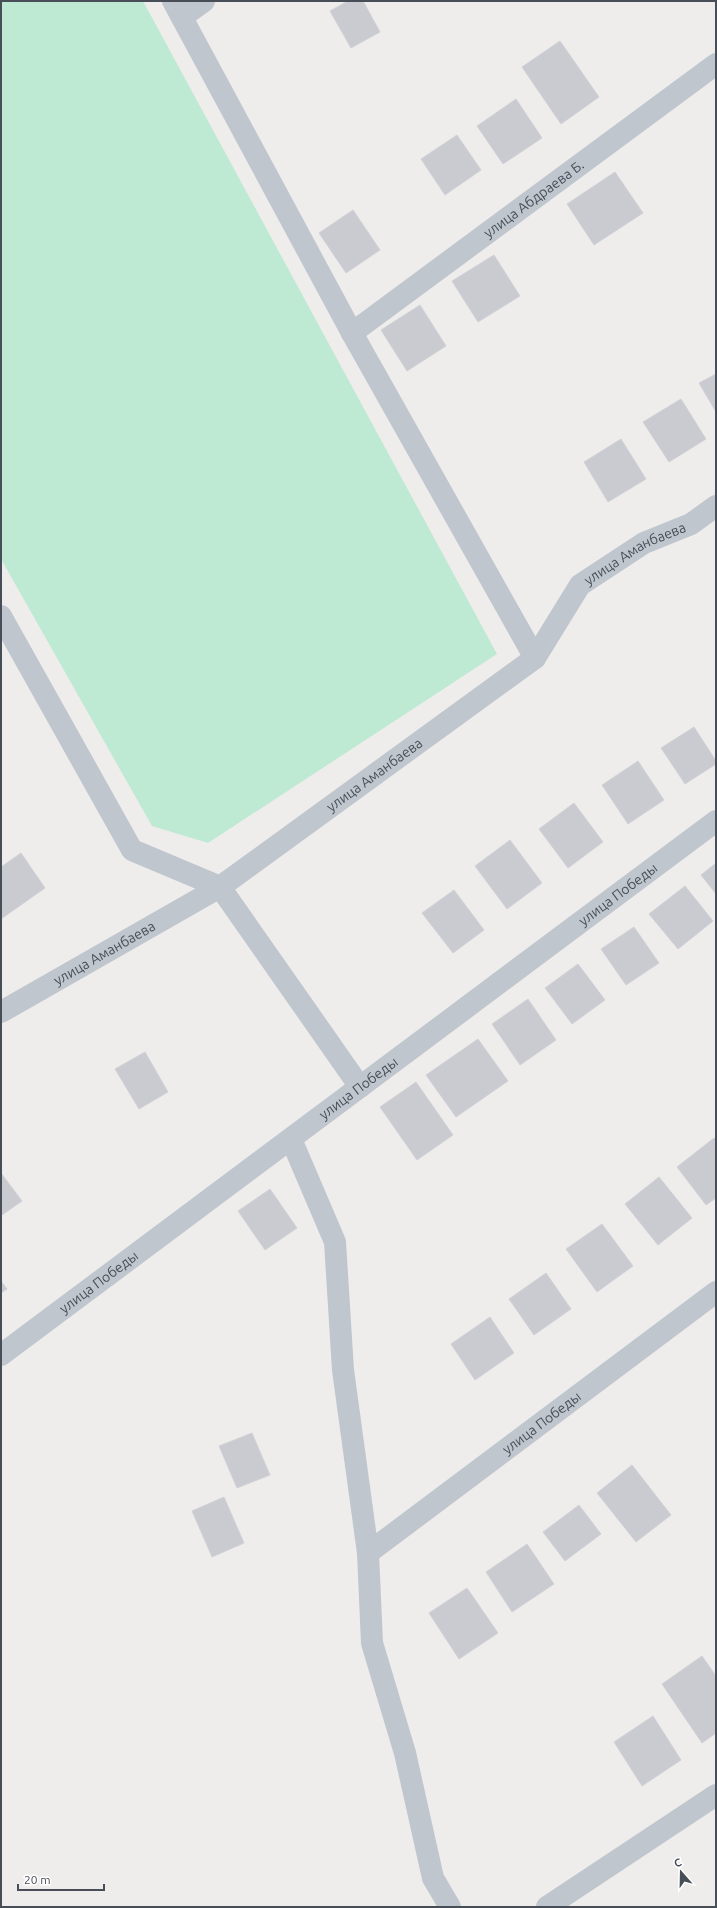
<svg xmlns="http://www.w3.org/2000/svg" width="717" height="1908" viewBox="0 0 717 1908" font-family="Ubuntu,sans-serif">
<rect width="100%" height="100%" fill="#efedec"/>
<!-- green -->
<path fill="#bee9d2" d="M1,1H143L497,654L208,843L152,826L1,559Z"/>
<!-- building -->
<path fill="#cacbd1" stroke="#d1d2d7" d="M348,1H363L380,32L351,48L330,11Z
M560,41L599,97L561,124L522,67Z
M516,99L542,138L503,164L477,126Z
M457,135L481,170L445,195L421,159Z
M615,172L643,213L594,245L567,204Z
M353,210L380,250L346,273L319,233Z
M494,255L520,296L478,322L452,281Z
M420,305L446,346L407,371L381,330Z
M716,374V412L699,383Z
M681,399L706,439L669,462L643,422Z
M621,439L646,479L608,502L584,462Z
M694,727L716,761V764L685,784L661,748Z
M638,761L664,800L628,824L602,785Z
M574,803L603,842L568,868L539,829Z
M510,840L542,883L507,909L475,866Z
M21,853L45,888L1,919V867Z
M716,863V894L701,875Z
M685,886L713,921L678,949L649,914Z
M454,890L484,930L453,953L422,913Z
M634,927L659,963L626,985L601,949Z
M578,964L605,1000L572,1024L545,988Z
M528,999L556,1040L520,1065L492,1024Z
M478,1039L508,1081L456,1117L426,1075Z
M145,1052L168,1092L139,1109L115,1069Z
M416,1082L453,1135L417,1160L380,1107Z
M714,1138L716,1140V1198L706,1205L677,1167Z
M1,1173L22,1201L2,1215L1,1214Z
M659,1177L692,1218L658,1245L625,1204Z
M270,1189L297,1228L265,1250L238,1211Z
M602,1224L633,1266L597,1292L566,1249Z
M546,1273L571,1309L534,1335L509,1299Z
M1,1281L7,1289L1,1293Z
M490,1317L514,1353L475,1380L451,1344Z
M252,1433L270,1475L237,1488L219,1446Z
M632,1465L671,1515L636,1542L597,1493Z
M224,1497L244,1543L212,1557L192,1511Z
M579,1505L601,1534L565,1561L543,1532Z
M527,1544L554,1584L512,1612L486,1572Z
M467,1588L498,1633L459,1659L429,1613Z
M702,1656L716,1676V1733L702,1743L662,1684Z
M653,1716L681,1760L642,1786L614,1742Z"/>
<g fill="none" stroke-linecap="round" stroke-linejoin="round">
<!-- street -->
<g stroke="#bfc6cd" stroke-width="22">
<path d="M173,1L352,333L535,658"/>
<path d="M182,17L204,1"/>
<path id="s1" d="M352,333L716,64"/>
<path d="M1,616L132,850L220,887L360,1087"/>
<path id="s2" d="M1,1012L220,887L535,658L580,585L644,543L691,524L716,506"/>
<path d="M291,1139L335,1242L343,1370L368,1553L372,1643L405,1753L433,1878L450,1907"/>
<path id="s3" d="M1,1355L716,821"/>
<path id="s4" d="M368,1553L716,1292"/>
<path d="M547,1907L716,1795"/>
</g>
</g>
<g text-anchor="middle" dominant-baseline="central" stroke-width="4" stroke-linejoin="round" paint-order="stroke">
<!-- street labels -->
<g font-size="14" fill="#474e58" stroke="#fff">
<text stroke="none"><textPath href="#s1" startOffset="226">улица Абдраева Б.</textPath></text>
<text stroke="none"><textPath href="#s2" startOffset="791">улица Аманбаева</textPath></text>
<text stroke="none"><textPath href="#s2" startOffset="443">улица Аманбаева</textPath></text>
<text stroke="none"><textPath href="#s3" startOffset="770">улица Победы</textPath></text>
<text stroke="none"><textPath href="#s2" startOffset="119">улица Аманбаева</textPath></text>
<text stroke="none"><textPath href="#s3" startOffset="446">улица Победы</textPath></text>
<text stroke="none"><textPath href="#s3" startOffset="122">улица Победы</textPath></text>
<text stroke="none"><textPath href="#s4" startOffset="217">улица Победы</textPath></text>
</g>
</g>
<!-- border -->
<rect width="717" height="1908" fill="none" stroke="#474e58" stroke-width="4"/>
<!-- north arrow -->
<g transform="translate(681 1872) rotate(340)" stroke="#ffffff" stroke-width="3" paint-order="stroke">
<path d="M0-3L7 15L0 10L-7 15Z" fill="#474e58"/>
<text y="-6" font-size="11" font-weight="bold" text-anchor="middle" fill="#474e58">С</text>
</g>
<!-- scale -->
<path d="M18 1884v6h86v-6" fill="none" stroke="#474e58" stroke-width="2"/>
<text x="24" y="1884" font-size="12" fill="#474e58" stroke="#ffffff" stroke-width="3" paint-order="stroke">20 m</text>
</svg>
